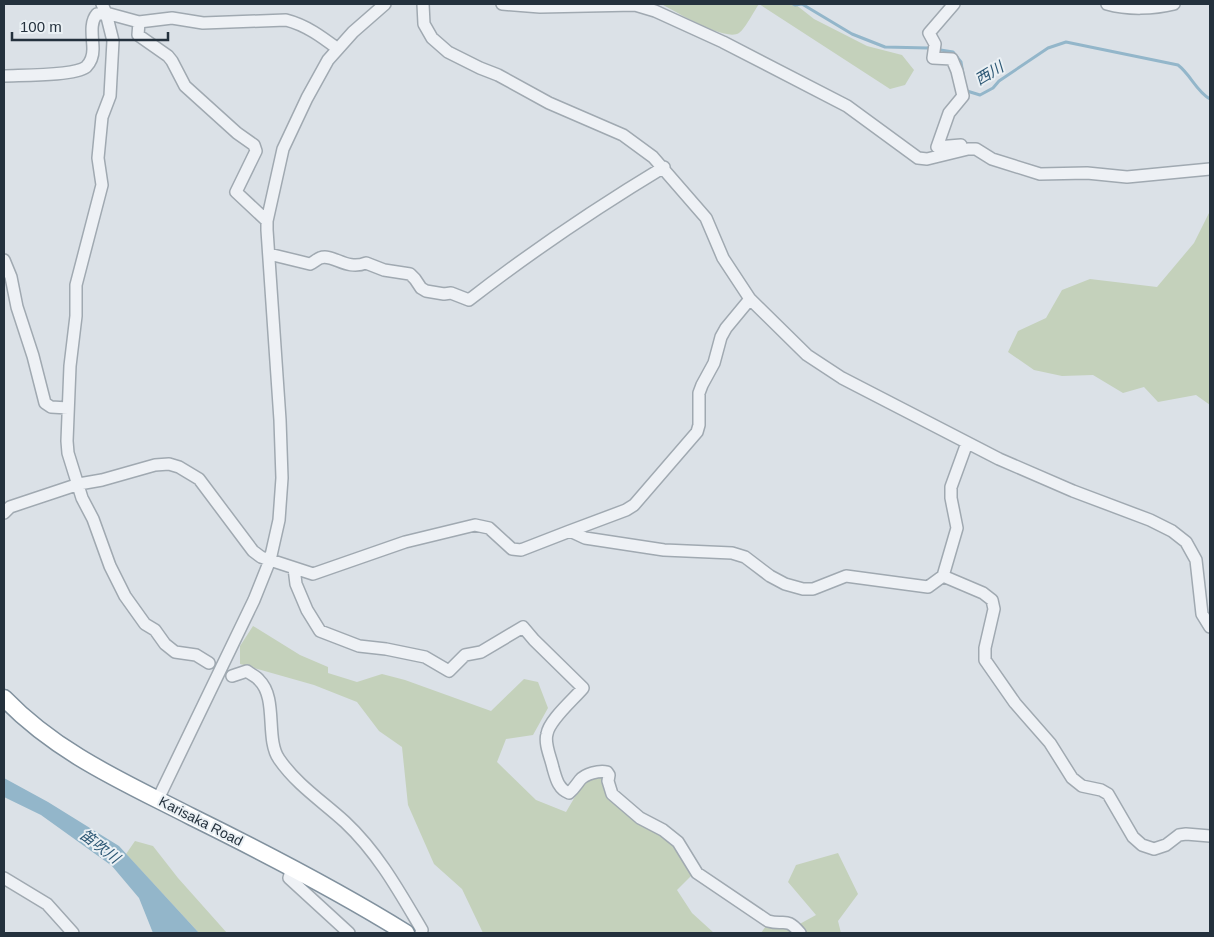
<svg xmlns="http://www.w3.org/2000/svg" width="1214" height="937" viewBox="0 0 1214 937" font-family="Arial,'Noto Sans JP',sans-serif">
<rect width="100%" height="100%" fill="#dbe1e7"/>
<!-- green -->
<path fill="#c4d1bb" d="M661,4H795L814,19L867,46L902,55L914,70L905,85L890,89L759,4C754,11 745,29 739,33C725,42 675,11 661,4Z
M1210,211V405L1196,395L1158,402L1144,387L1123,393L1093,375L1062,376L1034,370L1008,352L1018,331L1046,318L1062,290L1090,279L1157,287L1194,243Z
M253,626L300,655L328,667V673L357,682L382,674L405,680L491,711L524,679L538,682L548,708L533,735L506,739L497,762L536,800L566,812L586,778L601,774L606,792L667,837L694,873L677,890L692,913L714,933H483L462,889L434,864L408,805L402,747L379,731L357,702L314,685L240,664V646Z
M135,841L153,846L178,878L227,933H199L126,854Z
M838,853L858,894L838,921L841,933H761L766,926H796L816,915L788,882L796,865Z"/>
<!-- water -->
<path fill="#93b6ca" d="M4,778L48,802L119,846L199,933H153L139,898L112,866L41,815L4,797Z"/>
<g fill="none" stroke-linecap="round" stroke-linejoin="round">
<!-- stream -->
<path stroke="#93b6ca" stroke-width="3" d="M793,4L795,5L802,4L852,34L885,47L928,48L953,52L961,62L963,74
M966,87L967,91L980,95L993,88L999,81L1048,48L1066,42L1178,65C1191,75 1196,91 1210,99"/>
<defs>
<path id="minor" d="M102,4L106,13L113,41L110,96L102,117L98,158L102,185L76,285V316L70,366L67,441L68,453L82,498L93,519L110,566L125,596L145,624L155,630L165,644L175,652L196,655L209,663
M423,4L424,24L432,38L448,52L480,68L498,75L549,103L623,135L653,157L706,218L723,258L750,299L807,355L842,378L999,459L1073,491L1150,520L1172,531L1186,542L1196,560L1202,614L1210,627
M502,4L540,7L635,5L655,11L723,42L847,106L918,158L927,159L968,149H976L992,159L1040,174L1087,173L1127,177L1210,169
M954,4L929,33L935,44L933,58L952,59L957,71L963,96L949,113L937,147L961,145
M1107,4C1128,10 1154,9 1174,4
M139,22L138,35L168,56L172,61L185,86L237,133L254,145L256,151L236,192L267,221
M4,76C20,75 74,76 86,67C91,62 93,55 93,49C93,38 89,23 97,14L106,13L139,22L172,18L203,23L286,20C306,25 322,37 338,49
M269,254L310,264C313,263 317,259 320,258C333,253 346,271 366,263L384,270L410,274L415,279L421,288L426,291L444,294L451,293L469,300C531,252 596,208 664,167
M4,260L11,277L17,307L33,356L45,403L51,407L68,408
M4,513L10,507L79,484L102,480L155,465L169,464L179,467L199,479L253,551L261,557L313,574L405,542L475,525L489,528L512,549L521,550L570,531L585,538L664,550L732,553L745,557L770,576L785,584L803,589H813L846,576L928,587L943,576L957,528L951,498V487L967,443
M570,531L626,510L634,505L697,432L699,425V393L702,385L714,363L721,337L726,328L750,299
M294,568L296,584L307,610L320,631L359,646L386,649L425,657L449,671L465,655L481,652L523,627L534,640L583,688C574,699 549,720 547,734C544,744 551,758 553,768C556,778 558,789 569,793C574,789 576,785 580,780C585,774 599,770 607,772L609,775L608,781L612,794L640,818L663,830L678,842L697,873L768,921C785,926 786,916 800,933
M943,576L983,593L992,600L994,609L985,648V660L1015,703L1050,743L1072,778L1082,786L1101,790L1108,794L1133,837L1142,845L1154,849L1166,845L1179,835L1186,834L1210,836
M232,676L247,671C250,674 256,676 259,680C278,698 265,739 279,759C297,785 322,801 345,822C378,853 399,891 422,930L421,933
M158,799L254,600L270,560L279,520L282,478L280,420L267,230V221L283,149L307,98L328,60L353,32L385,4
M292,867L289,878L349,933
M4,878L47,904L73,933"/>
<path id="highway" d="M4,698C58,754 124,782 192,817C265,853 337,890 406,933"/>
</defs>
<!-- minor casing -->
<use href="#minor" stroke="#a0a9b1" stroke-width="14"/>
<!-- highway casing -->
<use href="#highway" stroke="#81919e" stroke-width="19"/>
<!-- minor -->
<use href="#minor" stroke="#eef1f5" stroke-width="11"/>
<!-- highway -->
<use href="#highway" stroke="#fff" stroke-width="16"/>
</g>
<g text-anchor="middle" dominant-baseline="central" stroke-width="4" stroke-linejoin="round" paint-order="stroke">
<!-- street labels -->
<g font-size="14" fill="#24313d" stroke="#eaf0f4">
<text transform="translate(201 821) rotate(27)">Karisaka Road</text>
</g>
<!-- water labels -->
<g font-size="15" font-style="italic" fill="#2c5774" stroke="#eaf0f4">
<text transform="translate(989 73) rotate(-31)">西川</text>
<text transform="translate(100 846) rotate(37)">笛吹川</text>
</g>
</g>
<!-- border -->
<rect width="1214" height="937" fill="none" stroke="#24313d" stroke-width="10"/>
<!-- scale -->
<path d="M12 32v8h156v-8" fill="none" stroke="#24313d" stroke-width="2.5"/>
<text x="20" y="32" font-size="15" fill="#24313d" stroke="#eaf0f4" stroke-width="4" paint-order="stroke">100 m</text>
</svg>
